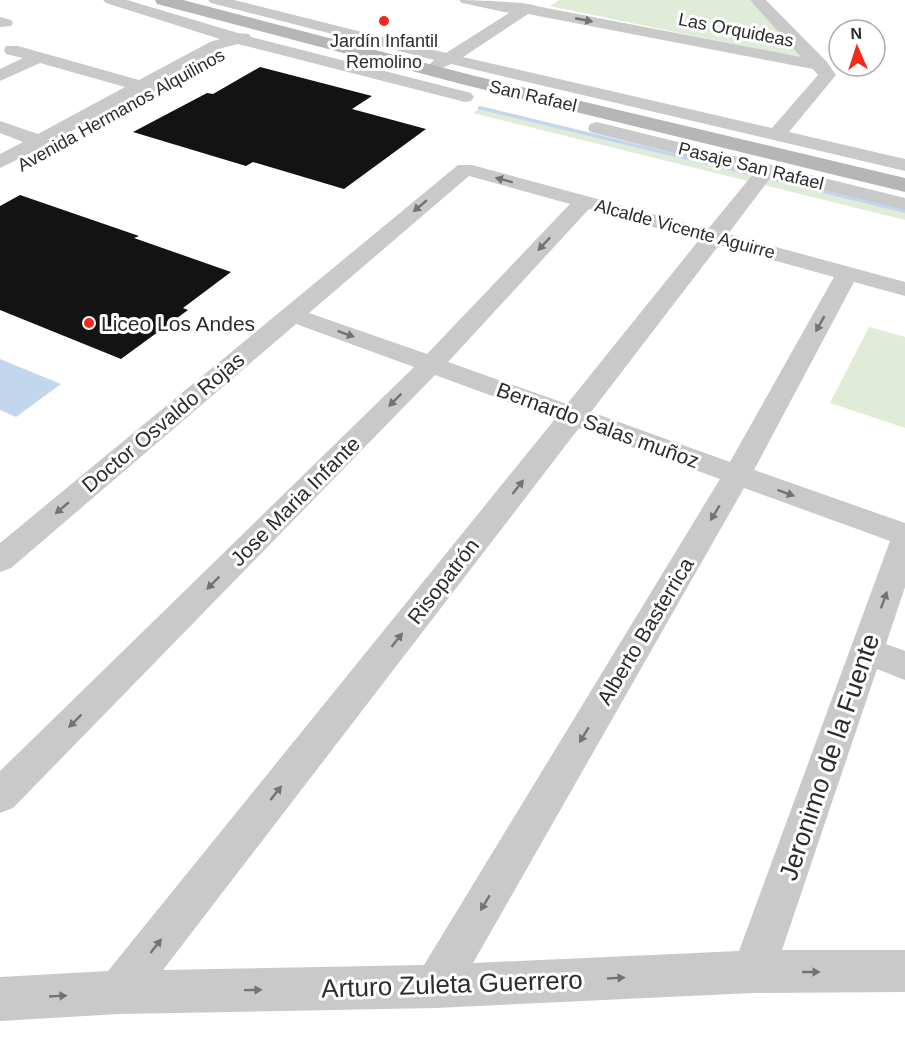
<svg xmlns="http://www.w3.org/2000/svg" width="905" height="1049" viewBox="0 0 905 1049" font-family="Helvetica,sans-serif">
<rect width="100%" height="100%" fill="#fff"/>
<!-- green -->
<path fill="#e0ebd8" d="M559,0H750L808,60L550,6Z
M480,108L905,211V220L473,113Z
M869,327L905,337V428L830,403Z"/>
<!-- water -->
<path fill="#c2d7ed" d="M0,359L61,384L16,417L0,410Z"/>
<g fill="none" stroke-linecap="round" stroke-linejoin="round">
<!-- stream -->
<path fill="#c2d7ed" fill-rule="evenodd" d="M480,106L905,209V213L478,109V107Z"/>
</g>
<!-- building -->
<path fill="#131313" d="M260,67L372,96L352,109L426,129L344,189L253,162L246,166L133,132L207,93L213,94Z
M20,195L139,236L134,238L231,272L183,308L188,310L121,359L0,310V206Z"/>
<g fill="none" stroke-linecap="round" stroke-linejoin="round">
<!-- minor -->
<path fill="#c9c9c9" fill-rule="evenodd" d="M103,0H127L238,33L249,34L251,37L471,93L474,97L471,101L465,102L238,44L222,48L155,85L157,88L154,92H143L55,140L61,145L58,149L51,151L41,148L0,168V154L23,142L0,133V121L38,134L125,87L40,63L0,81V69L23,58L6,54L4,50L6,46H18L139,80L210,42L220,39L106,3Z
M208,0H234L446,53L509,13L462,3L459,0C471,0 531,2 536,6L801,57L750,0H766L827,62L836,75L789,132L905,159V171L451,64L438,70L432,69L429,65L434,60L211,3ZM528,14L813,69L818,75L772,128L463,57Z
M0,17L11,20L13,23L11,26L0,27Z
M597,122L905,198V210L771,177L728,234L905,282V296L854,282L754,470L905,523V587L886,644L905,651V680L877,669L782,950H905V992L753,993L436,1008L119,1014L0,1021V977L108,971L555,419L435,375L13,808L0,813V771L414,367L296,324L11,568L0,572V543L458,165H472L708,229L754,173L590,132L588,128L590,124ZM469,176L570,204L427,354L309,313ZM589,209L699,240L567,404L448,362ZM719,245L834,277L730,462L591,412ZM579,428L720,479L424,965L163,970ZM744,488L890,541L739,951L473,963Z"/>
<!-- secondary -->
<path fill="#b6b6b6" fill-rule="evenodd" d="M155,0H183L475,76L905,178V192L465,85L157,4Z"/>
</g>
<!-- one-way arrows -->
<defs><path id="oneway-solid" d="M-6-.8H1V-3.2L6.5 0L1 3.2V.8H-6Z" transform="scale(1.5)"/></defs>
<g fill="#737373">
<use href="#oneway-solid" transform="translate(584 20) rotate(11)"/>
<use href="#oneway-solid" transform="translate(504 180) rotate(-165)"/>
<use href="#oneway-solid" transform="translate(420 206) rotate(140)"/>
<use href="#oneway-solid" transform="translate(544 244) rotate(133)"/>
<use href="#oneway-solid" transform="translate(820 324) rotate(119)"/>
<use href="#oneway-solid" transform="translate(346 334) rotate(20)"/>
<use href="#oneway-solid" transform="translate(395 400) rotate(135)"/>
<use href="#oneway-solid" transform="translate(518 487) rotate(-52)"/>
<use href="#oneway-solid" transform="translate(786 493) rotate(20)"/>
<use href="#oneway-solid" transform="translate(62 508) rotate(140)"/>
<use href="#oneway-solid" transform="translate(715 513) rotate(121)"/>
<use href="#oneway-solid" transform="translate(213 583) rotate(135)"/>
<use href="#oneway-solid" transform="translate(884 600) rotate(-70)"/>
<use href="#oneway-solid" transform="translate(397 640) rotate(-52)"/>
<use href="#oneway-solid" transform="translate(75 721) rotate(135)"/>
<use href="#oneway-solid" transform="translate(584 735) rotate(121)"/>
<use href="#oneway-solid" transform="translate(276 793) rotate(-52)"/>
<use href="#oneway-solid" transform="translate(485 903) rotate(121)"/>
<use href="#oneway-solid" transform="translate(156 946) rotate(-52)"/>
<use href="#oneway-solid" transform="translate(811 972)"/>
<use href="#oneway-solid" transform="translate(616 978) rotate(-3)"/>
<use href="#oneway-solid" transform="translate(253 990) rotate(-1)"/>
<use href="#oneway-solid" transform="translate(58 996) rotate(-3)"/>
</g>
<!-- markers -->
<g fill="#f3291e" stroke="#fff" stroke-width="2">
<circle cx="384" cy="21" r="6"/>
<circle cx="89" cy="323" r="6"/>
</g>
<g text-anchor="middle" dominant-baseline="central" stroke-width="6" stroke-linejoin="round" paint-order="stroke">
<!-- far-street labels -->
<g font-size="18" fill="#2c2c2c" stroke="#fff">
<text transform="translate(736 30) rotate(11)">Las Orquideas</text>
<text transform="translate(533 96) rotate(13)">San Rafael</text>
<text transform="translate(121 110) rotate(-29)">Avenida Hermanos Alquilinos</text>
<text transform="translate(751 166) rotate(14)">Pasaje San Rafael</text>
<text transform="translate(685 229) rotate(15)">Alcalde Vicente Aguirre</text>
</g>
<!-- far-poi labels -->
<g font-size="18" fill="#2c2c2c" stroke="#fff">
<text x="384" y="41">Jardín Infantil<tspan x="384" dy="21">Remolino</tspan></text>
</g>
<!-- poi labels -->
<g font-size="21" fill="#2c2c2c" stroke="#fff" text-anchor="start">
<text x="101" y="323">Liceo Los Andes</text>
</g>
<!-- street labels -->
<g font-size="21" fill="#2c2c2c" stroke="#fff">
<text transform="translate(163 422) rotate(-40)">Doctor Osvaldo Rojas</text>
<text transform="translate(598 425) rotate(20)">Bernardo Salas muñoz</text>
<text transform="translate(295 501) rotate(-45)">Jose Maria Infante</text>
<text transform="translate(443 581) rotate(-52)">Risopatrón</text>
<text transform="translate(645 631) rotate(-59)">Alberto Basterrica</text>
</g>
<!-- near-street labels -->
<g font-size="26" fill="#2c2c2c" stroke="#fff">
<text transform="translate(829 757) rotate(-71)">Jeronimo de la Fuente</text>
<text transform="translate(452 984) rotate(-2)">Arturo Zuleta Guerrero</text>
</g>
</g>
<!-- north arrow -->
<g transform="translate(857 48) rotate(357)"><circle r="28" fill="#ffffff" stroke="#ababab" stroke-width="1.5"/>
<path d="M0-4.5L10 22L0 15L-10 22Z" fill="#f3291e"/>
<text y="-9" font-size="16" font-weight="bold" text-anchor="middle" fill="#2c2c2c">N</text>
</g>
</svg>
